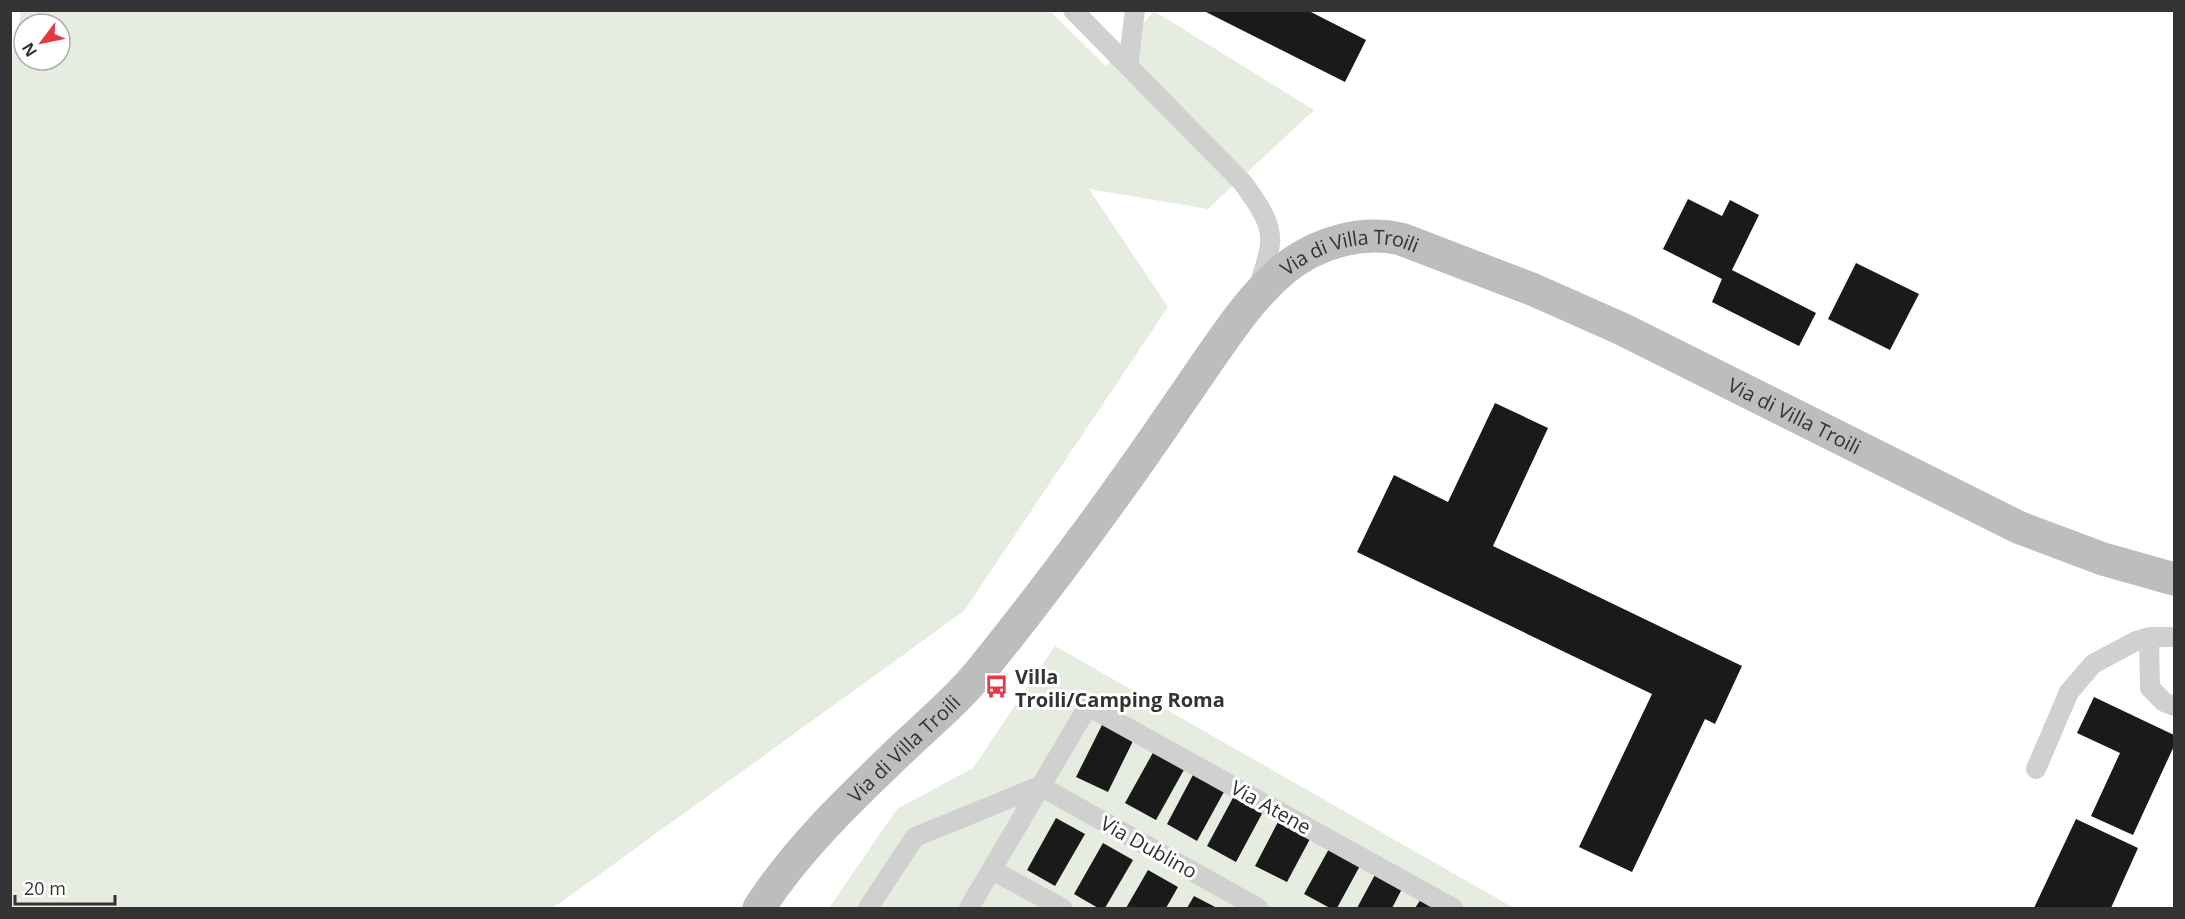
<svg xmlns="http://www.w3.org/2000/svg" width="2185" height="919" viewBox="0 0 2185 919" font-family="'Open Sans',sans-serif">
<rect width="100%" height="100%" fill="#fff"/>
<!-- green -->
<path fill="#e6ecdf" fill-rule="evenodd" d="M21,11H1050L1106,66L1154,11L1314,110L1208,209L1089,189L1168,307L964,611L553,908H11L10,321L12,319L10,282V68ZM24,24H60V60H24Z
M1055,646L1514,908H829L897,809L973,768Z"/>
<!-- building -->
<path fill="#1a1a1a" d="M1202,10H1307L1366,40L1345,82Z
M1688,199L1722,216L1730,200L1759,215L1732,270L1816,313L1799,346L1712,302L1722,279L1663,249Z
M1856,263L1919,294L1890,350L1828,319Z
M1495,403L1548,428L1493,546L1742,666L1715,724L1705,719L1632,872L1579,847L1652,694L1357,552L1394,475L1448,502Z
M2094,697L2174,735V746L2133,835L2091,816L2120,753L2077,733Z
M1103,723L1134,739L1108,792L1076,777Z
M1155,749L1186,766L1156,820L1125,803Z
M1194,773L1225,790L1197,841L1167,824Z
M1235,794L1264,810L1236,862L1207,846Z
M1056,818L1085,834L1055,886L1027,870Z
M2076,819L2138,848L2111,908H2034Z
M1279,820L1311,837L1287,882L1255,866Z
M1103,843L1133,860L1105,908H1098L1074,894Z
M1330,847L1361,864L1337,908H1330L1304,894Z
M1148,870L1178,887L1166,908H1126Z
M1376,873L1403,887L1392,908H1357Z
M1194,896L1217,908H1187Z
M1421,899L1438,908H1415Z"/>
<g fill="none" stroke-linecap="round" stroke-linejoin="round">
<!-- lane -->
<path stroke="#d0d0d0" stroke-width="20" d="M1073,10L1243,183C1255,200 1272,221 1270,243C1269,258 1262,275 1258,289
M1128,66L1135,10
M2174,637H2149L2150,688L2164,702L2174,706
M2036,769L2069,692L2093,664L2136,641L2149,637
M1040,786L1258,908
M992,870L1062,908
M868,908L915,837L1040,786
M969,908L1088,706L1453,908"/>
<!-- secondary -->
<path stroke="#bdbdbd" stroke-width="33" id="s1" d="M759,908C799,846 853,796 906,745C933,720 961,696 984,667C1042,595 1098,520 1151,444C1170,416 1189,389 1208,361C1231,328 1253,295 1284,269C1317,243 1360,230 1401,239L1534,290L1622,329L2018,527L2103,559L2174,579"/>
</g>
<!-- icons -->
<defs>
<symbol id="bus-bare" viewBox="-9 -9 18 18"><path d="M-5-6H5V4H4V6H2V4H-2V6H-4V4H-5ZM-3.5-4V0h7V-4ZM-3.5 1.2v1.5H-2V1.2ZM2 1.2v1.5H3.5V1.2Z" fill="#e63946" stroke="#fff" stroke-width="2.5" paint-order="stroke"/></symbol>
</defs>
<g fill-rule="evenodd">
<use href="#bus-bare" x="980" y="670" width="33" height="33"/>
</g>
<g text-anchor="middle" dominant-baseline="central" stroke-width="6" stroke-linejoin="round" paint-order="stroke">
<!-- street labels -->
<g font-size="20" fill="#333" stroke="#fff">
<text stroke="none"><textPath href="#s1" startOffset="900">Via di Villa Troili</textPath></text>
<text stroke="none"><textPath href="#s1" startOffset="1386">Via di Villa Troili</textPath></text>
<text stroke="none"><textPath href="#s1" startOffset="216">Via di Villa Troili</textPath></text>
<text transform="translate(1271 807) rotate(29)">Via Atene</text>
<text transform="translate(1149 847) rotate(29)">Via Dublino</text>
</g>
<!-- poi labels -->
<g font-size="20" font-weight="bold" fill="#333" stroke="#fff" text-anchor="start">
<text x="1015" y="676">Villa<tspan x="1015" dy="23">Troili/Camping Roma</tspan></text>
</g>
</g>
<!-- border -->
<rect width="2185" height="919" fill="none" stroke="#333333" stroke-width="24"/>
<!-- north arrow -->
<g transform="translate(42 42) rotate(238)"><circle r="28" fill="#ffffff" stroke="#adadad" stroke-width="1.5"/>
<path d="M0-4.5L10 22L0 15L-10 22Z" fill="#e63946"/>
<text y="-9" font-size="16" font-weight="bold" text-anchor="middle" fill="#333333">N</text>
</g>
<!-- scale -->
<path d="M15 895v9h100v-9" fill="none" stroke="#333333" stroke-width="3"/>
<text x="24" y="895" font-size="18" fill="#333333" stroke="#ffffff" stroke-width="4.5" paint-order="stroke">20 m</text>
</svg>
